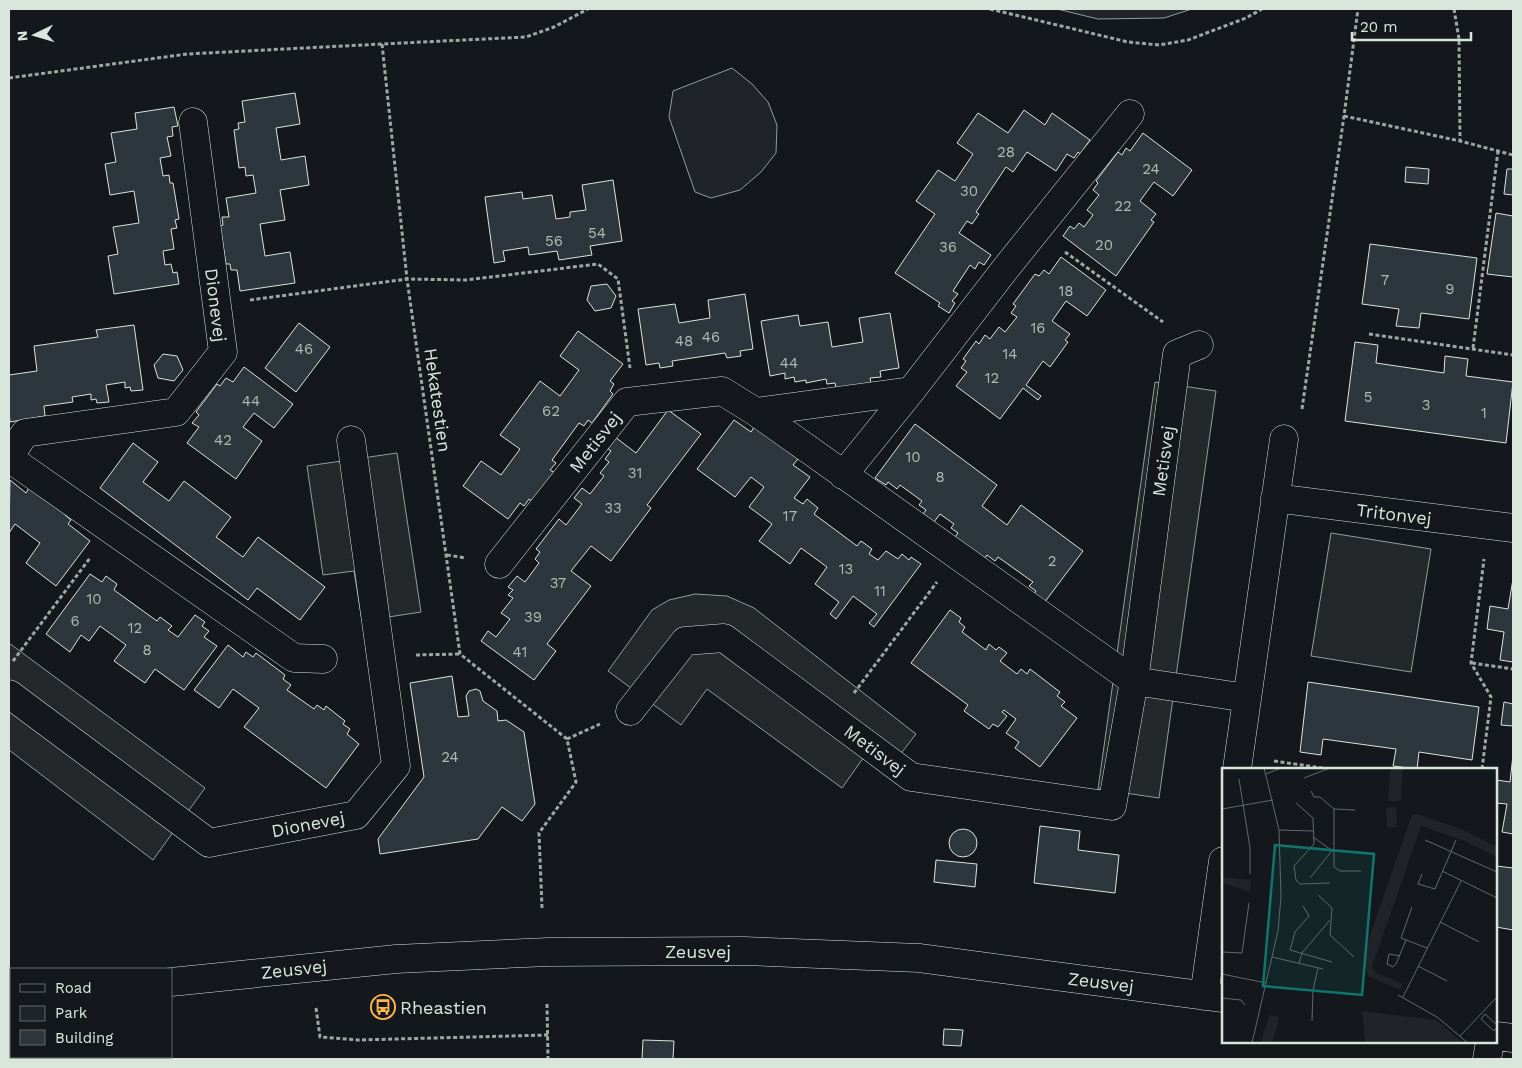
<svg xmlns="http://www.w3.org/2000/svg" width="1522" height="1068" viewBox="0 0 1522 1068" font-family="'Work Sans',sans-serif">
<rect width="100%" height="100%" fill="#14181c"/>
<!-- green -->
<path fill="#202428" stroke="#939e99" d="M1057,9H1192L1164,18L1098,19Z
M732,68L752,84L768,102L777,125L776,153L761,172L740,190L711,198L695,192L669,117L673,91Z"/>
<!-- parking -->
<path fill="#24282b" stroke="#939e99" d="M1155,382L1216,391L1159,798L1098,789Z
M397,453L421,612L362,621L354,571L323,575L307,466Z
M1331,533L1431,549L1411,672L1311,656Z
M695,594L727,596L754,608L916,734L899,756L866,754L842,788L707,689L681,725L608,671L652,610L669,600Z
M9,643L205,788L153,860L9,750Z"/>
<!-- building -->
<path fill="#2c363c" stroke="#d8e6dc" d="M295,93L300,124L276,128L281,160L305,156L309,185L280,190L285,220L260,224L265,256L290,252L295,283L240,291L237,270H231L230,264H226L220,226L223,225L222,217H229L226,198L256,193L253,175L246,176L245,167L239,168L234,130L239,129L238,123L245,122L242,101Z
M174,107L178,126L172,127L173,136L167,137L171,156L160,158L163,176L169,175L170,183H173L179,219L175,220L177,228L171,229L174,249L163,251L165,265L171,264L173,273L177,272L179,284L114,294L108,256L118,254L113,227L139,223L134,191L110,195L105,164L116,162L111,133L137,129L135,113Z
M1024,110L1045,125L1052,113L1090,140L1080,154L1078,152L1074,158L1067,154L1056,171L1027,152L1013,172L1006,167L976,212L979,214L972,224L967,221L959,233L991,255L984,265L979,262L975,269L970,265L953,291L958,294L952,301L955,303L949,313L938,306L940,303L895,273L935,214L916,201L938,170L955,181L973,154L957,143L978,113L1008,133Z
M1143,133L1192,170L1173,196L1154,182L1140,201L1156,214L1151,220L1154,222L1116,276L1063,236L1070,226L1074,229L1079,223L1084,227L1093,215L1087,210L1099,195L1093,190L1098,183L1096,181L1118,152L1122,155L1126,148L1130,151Z
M1406,167L1429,169L1428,184L1405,182Z
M1507,169H1513V195L1504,194Z
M613,180L622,241L590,246L592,255L559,260L557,251L529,255L528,247L503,251L505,261L494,263L485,197L522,192L523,199L552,195L556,219L570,217V212L586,210L582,185Z
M1496,213L1513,216V277L1487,274Z
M1370,244L1477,258L1469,319L1421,313L1419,328L1396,326L1399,309L1362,304Z
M1061,257L1106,290L1087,316L1066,301L1052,321L1070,334L1065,340L1068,342L1050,367L1043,361L1026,385L1041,396L1038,400L1023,388L1000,419L956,386L967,372L961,368L966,361L963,359L976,341L979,344L985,335L990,339L999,327L1005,332L1017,317L1011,313L1016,306L1013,304L1035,274L1039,276L1044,270L1049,274Z
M607,284L616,296L611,308L595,311L587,300L591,286Z
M745,294L753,349L740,351L741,356L727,358L725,353L672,361L673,366L660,368L659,363L646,365L638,309L675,304L679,323L710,318L708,300Z
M890,313L899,368L880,371L881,377L870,378L871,383L836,388L835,383L827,384L826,379L806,383V380L795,382L794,377L785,379V373L770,376L761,321L798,315L800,326L828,322L832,347L863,342L859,318Z
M299,323L330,347L296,392L265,368Z
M134,325L143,390L131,391L130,387L125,388V382L106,385L109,402L97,403L96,399L91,400V394L72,397L73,402L44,406L45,416L10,422L9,412V375L37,371L34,346L98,337L96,330Z
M578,331L623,364L610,381L614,384L610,391L613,394L592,423L588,420L584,426L579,423L552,460L556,463L550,470L555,473L533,502L529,499L524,506L520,503L508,519L463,486L481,461L501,475L520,449L500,435L540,381L560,396L579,370L560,356Z
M1355,342L1378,345L1376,363L1444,373L1445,356L1468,359L1466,376L1513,382L1506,443L1345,421Z
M163,354L177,356L183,370L174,381L158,378L154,365Z
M244,367L293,404L274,428L254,413L243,427L262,441L236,479L187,443L199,427L192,423L199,415L196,412L217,384L220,386L226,378L233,382Z
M668,410L701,434L647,505L651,508L611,561L591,546L571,571L591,586L547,644L556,651L534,680L481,641L488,631L496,637L510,619L501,613L513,598L508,595L513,590L508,587L517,576L525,582L539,563L535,559L540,552L536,549L559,519L566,525L582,504L574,498L582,488L590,494L604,476L600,473L609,462L605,459L611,451L607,448L615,437L636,453Z
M734,420L751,432L754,427L793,451L791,454L798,459L793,465L810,477L794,498L803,504L807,499L818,508L814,514L857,546L861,541L872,549L869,554L878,560L886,551L898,559L902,554L909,560L911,557L921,564L874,627L869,623L877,614L853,596L836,619L830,614L839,602L815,584L827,567L801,548L790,564L759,541L772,524L749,507L764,487L751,477L735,497L697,469Z
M915,424L997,485L982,506L1007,525L1021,505L1083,551L1044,603L1033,595L1036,591L1029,586L1033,582L998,557L995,561L987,555L984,559L955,537L958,533L951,528L954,524L940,514L934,522L923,514L926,510L919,505L922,501L900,485L897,489L888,482L886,485L875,478Z
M133,443L158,462L143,482L169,501L184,481L231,517L216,537L243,557L258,537L325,587L300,620L257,588L248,600L100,488Z
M10,480L26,493L29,488L35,493L39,489L68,511L65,515L71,520L68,524L90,541L56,586L26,563L40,543L15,524L9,533Z
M90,574L102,582L106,576L117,584L114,590L157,621L160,617L172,626L168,630L178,637L195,615L205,622L202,626L209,631L204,637L217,646L184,690L155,669L145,683L114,661L126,645L100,626L89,641L81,635L70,652L46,634Z
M1513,579V662L1500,660L1504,632L1487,629L1490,606L1508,609Z
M950,610L961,618L959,622L965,627L962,632L986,650L989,644L996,650L999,647L1007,653L1000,661L1017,674L1021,669L1027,674L1030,669L1060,692L1057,696L1065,702L1061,706L1077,718L1040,767L1015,748L1019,742L1006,733L1016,719L1004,710L1002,712L1007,716L998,727L993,724L989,729L964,711L968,705L911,663Z
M228,645L243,657L246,652L253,657L256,653L285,675L283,679L291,685L287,690L314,709L317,705L324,710L326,706L345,721L343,724L350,729L347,734L359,744L326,788L244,727L259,708L233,689L219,708L194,690Z
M452,676L458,717L469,716L466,696L469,691L476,689L480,691L483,701L497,711L498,721L506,720L524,732L535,804L522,821L502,807L478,839L380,854L378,839L424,777L410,683Z
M1308,682L1479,707L1472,760L1419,752L1417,769L1393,766L1396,749L1323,739L1321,755L1300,752Z
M1504,702L1513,704V726L1501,725Z
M1513,755V834L1502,832L1507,804L1496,803V780L1510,782Z
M1040,826L1080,831L1078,850L1119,855L1115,893L1034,883Z
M949 843a14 14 0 1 1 28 0a14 14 0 1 1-28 0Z
M936,860L977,864L975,887L934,882Z
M1496,866L1513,868V930L1496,927Z
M944,1029L963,1030L961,1046L943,1045Z
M643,1040L674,1041L673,1059H642Z"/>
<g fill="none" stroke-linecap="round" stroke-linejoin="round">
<defs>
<path id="minor" d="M756,412L1134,681L1247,698
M9,457L25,433L176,412L223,352L193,122
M9,458L294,658L323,659
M843,475L911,391
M1275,498L1513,528
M499,564L627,402L722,391L756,412L911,391L1006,268L1130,114
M9,694L209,843L356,815L396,766L351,440
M630,711L685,641L724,638L911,777L1112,806L1134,681L1177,354L1199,345
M1237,769L1284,439
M171,982L396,959L548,952L744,951L919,958L1223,998
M1204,996L1223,861
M9,1006H11
M1496,1036L1513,1038
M1487,1059L1490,1042"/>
</defs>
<!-- minor casing -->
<use href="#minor" stroke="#d8e6dc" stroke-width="29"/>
<!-- path -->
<path stroke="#9da8a2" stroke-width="3" stroke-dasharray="4 2.5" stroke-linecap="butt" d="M990,9L1128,42L1159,45L1188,40L1246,18L1262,9
M1454,9L1459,39L1460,140
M9,78L187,54L382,44
M1344,116L1460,141L1513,155
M1065,252L1163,322
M250,300L407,279L466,280L598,264L618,279L630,368
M1369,334L1513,355
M1473,348L1498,151
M1302,409L1344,116L1358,9
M447,555L466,558
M416,655L460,654
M13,661L90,558
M1472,663L1513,669
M854,693L937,582
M567,739L600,724
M1274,761L1329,769
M1482,769L1491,697L1471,663L1484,559
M542,908L539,833L576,782L567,739L460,654L407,279L382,44L526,37L554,27L588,9
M547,1004L548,1059
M316,1008L320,1037L358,1040L548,1035"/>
<!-- minor -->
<use href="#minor" stroke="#14181c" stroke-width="28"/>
</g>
<!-- icons -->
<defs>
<symbol id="bus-ring" viewBox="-11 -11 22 22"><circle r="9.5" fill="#14181c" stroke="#ffb74d" stroke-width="1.5"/><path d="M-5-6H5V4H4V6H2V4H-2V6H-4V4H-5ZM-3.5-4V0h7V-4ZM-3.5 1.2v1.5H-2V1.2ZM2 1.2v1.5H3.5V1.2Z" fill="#ffb74d"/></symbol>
</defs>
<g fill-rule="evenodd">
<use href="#bus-ring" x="369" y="993" width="28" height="28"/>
</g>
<g text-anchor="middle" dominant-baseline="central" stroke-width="4" stroke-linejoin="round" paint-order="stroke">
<!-- number labels -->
<g font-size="15" fill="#adbab4">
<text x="1006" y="152">28</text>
<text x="1151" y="169">24</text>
<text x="969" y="191">30</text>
<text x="1123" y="206">22</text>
<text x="597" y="233">54</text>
<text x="554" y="241">56</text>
<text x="1104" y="245">20</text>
<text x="948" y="247">36</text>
<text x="1385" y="280">7</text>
<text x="1450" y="289">9</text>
<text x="1066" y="291">18</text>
<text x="1038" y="328">16</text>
<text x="711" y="337">46</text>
<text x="684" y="341">48</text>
<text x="304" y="349">46</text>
<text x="1010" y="354">14</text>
<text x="789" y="363">44</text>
<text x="992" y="378">12</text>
<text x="1368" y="397">5</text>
<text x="251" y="401">44</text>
<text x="1426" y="405">3</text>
<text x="551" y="411">62</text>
<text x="1484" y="413">1</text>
<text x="223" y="440">42</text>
<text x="913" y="457">10</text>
<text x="635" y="473">31</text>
<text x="940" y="477">8</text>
<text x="613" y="508">33</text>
<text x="790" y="516">17</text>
<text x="1052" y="561">2</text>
<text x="846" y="569">13</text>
<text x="558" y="583">37</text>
<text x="880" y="591">11</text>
<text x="94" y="599">10</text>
<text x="533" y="617">39</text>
<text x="75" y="621">6</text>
<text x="135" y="628">12</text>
<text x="147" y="650">8</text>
<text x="520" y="652">41</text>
<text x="450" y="757">24</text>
</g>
<!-- street labels -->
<g font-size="18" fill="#d8e6dc" stroke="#14181c">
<text transform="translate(216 305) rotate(83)">Dionevej</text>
<text transform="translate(438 400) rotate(82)">Hekatestien</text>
<text transform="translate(595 442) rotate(-52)">Metisvej</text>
<text transform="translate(1163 461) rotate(-82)">Metisvej</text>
<text transform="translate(1394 514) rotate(7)">Tritonvej</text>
<text transform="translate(875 750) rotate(37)">Metisvej</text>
<text transform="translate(308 824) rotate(-11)">Dionevej</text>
<text x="698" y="951">Zeusvej</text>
<text transform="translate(294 969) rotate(-6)">Zeusvej</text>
<text transform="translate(1101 982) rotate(7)">Zeusvej</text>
</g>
<!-- poi labels -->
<g font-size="18" fill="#d8e6dc" stroke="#14181c" text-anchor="start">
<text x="400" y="1007">Rheastien</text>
</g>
</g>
<!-- overview -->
<g transform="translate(1222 768)">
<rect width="275" height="275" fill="#14181c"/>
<path d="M168,0H181L179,33H166ZM174,39L175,59L165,60L164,40ZM195,46L241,62L275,79V89L240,72L199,58L150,199L153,204L181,216L178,222L146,208L141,187L190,47ZM0,109L29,112L28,124L0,115ZM140,243L214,252L241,275H143ZM47,247L57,249L55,259L50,275H39Z" fill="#202428"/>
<path fill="none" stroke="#626a69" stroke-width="1" d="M44,6L59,0M82,10L108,0M17,11L28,80V106M74,35L91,50L92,76L72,98L74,112L78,116L108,115M0,41L51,32M112,41L133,42M57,62L91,63M91,69L112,84V99L118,103H139M203,72L275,104M220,103L275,130M200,106L196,116L213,121L234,72M88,110L112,80V41L98,29H92L89,23M96,127L110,140L108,167L132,189M81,138L87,148L73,164L68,182L110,194M190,139L179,170L205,180M218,154L257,174M0,184L20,185L27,135M178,188L167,186L165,196L171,199L174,196L184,172M50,189L101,201M77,195L80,185L108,152M196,198L225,213M0,206L44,215M176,227L215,249L246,275M181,229L239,113M0,230L19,232L23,237M90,253L91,222L96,200M275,257L263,246L259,251L272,263L275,259M238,268L275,229M30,275L56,163L59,129L57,62L42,0"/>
<path fill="#0f766e" fill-opacity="0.15" stroke="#0f766e" stroke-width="2.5" d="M53,77L152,86L140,227L41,218Z"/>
<rect width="275" height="275" fill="none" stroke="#d8e6dc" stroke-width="2.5"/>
</g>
<!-- border -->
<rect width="1522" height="1068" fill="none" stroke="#d8e6dc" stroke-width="20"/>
<!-- legend -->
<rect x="10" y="968" width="162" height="90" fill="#14181c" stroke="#626a69"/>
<rect x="20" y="984" width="25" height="8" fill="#14181c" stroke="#626a69"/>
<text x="55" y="993" font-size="15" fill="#d8e6dc">Road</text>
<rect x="20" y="1006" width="25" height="15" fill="#202428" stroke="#626a69"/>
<text x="55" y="1018" font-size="15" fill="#d8e6dc">Park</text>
<rect x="20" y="1030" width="25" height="15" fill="#2c363c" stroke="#626a69"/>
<text x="55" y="1043" font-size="15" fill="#d8e6dc">Building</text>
<!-- north arrow -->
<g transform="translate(35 35) rotate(265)" stroke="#14181c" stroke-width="4" paint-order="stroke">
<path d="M0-4L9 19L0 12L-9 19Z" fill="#d8e6dc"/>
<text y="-8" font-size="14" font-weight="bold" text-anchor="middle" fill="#d8e6dc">N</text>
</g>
<!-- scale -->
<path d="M1352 32v8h119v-8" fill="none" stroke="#d8e6dc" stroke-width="2.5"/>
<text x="1360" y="32" font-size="15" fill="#d8e6dc" stroke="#14181c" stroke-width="4" paint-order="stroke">20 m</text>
</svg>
